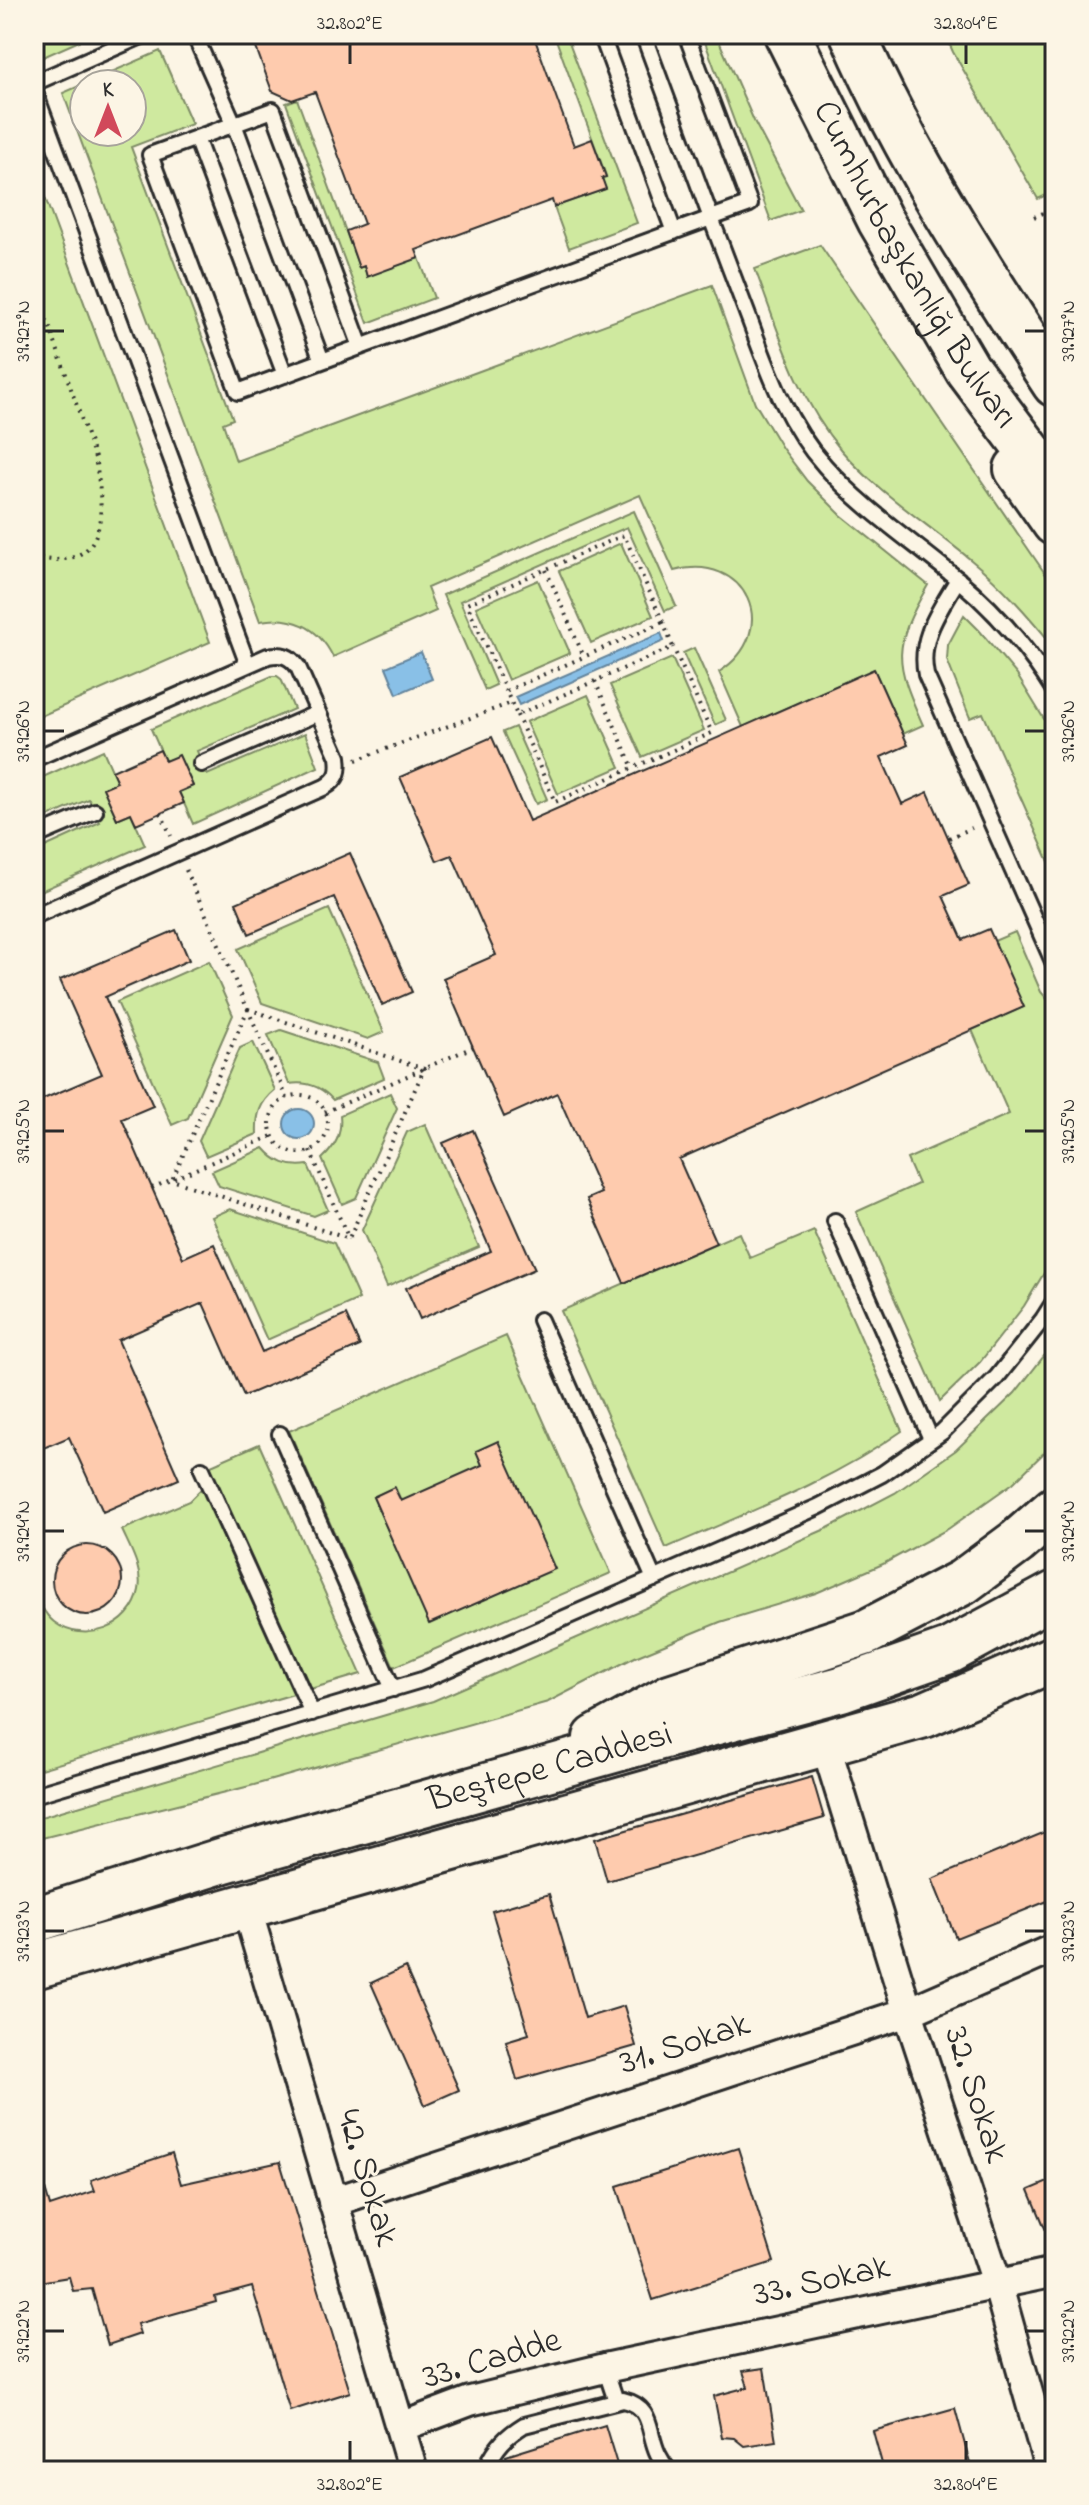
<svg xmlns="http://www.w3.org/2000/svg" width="1089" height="2505" viewBox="0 0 1089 2505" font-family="'Indie Flower',sans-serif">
<rect width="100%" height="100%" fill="#fcf5e5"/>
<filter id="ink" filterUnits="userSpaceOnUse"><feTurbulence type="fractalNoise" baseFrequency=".0125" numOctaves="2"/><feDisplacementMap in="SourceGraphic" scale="16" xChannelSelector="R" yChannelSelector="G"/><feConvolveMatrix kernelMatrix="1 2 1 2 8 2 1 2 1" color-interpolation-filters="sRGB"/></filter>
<g filter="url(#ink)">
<!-- green -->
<path fill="#cfe99f" stroke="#7d8a65" stroke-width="2" fill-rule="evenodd" d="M34,34H95L41,58L34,43Z
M554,34H566L637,223L569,248L554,207L605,189L602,178L606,176Z
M702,34H716L754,121L801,210L771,221Z
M945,34H1055V191L1038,199L953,52Z
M160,51L192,124L131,147L233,419L223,423L236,461L712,285L755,403L782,448L807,481L841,515L928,585C892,648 894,660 923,725L903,734L874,669L743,727L719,672C783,631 746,551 674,571L640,495L427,588L436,611L333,657C318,626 292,615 260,621L63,93ZM84,84H132V132H84Z
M297,99L359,267L364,266L367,276L419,258L434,298L368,323L286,103Z
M34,168L210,642L34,719Z
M820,245L1055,588V648C1029,616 1003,586 971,560C928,524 878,493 841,450C797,398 779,332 755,269Z
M634,511L676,606L665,611L627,527L460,601L496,685L485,690L443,595Z
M621,543L653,616L591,643L559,571Z
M538,580L570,653L508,680L476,607Z
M964,615L979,630L1017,675L1055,737V875L983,713L970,718L947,660L948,645Z
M694,648L726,720L715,725L683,653Z
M672,658L704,730L642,757L610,685Z
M272,676H277L281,679L294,709L197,751L207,775L305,733L318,767L193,824L179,792L193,786L179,756L165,761L151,729Z
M588,695L620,767L558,794L526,722Z
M515,727L547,799L536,804L503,732Z
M103,750L117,782L104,789L117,819L131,813L145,845L34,894V852L100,822L89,799L34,823V781Z
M329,909L384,1032L368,1039L262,1003L238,949Z
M1015,932L1041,992L1055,1008V1255L1024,1306L980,1362L940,1401L856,1212L918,1184L907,1159L1009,1114L972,1030L1023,1007L994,941Z
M209,961L233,1015L188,1118L172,1125L117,1002Z
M281,1030L378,1062L384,1078L333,1100C321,1086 307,1081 289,1084L268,1035Z
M253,1042L275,1090C260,1102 256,1115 257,1134L206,1156L199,1141L240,1048Z
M390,1093L397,1108L356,1198L342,1204L322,1159C336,1146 342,1134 340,1115Z
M425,1124L479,1247L387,1287L362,1230L407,1132Z
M264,1148C276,1162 289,1168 308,1165L328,1210L314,1216L219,1186L212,1171Z
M230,1209L334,1243L359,1299L267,1340L212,1217Z
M814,1231L902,1431C830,1482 746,1513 666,1548L561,1311L739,1233L750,1258Z
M506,1336L611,1573L394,1667L289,1431ZM395,1487L451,1614L430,1624L373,1497Z
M1055,1342V1442L1013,1483L948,1529L883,1564L816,1593L720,1622L635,1657L548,1702L254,1785L34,1840V1819L433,1701L828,1528L895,1493L956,1450L1015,1393Z
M259,1444L361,1674L34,1771V1590C39,1602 44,1614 54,1622C84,1645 132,1628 139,1590C143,1569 130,1548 122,1530L189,1501L202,1488V1469Z"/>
<!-- water -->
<path fill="#89c0e7" stroke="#63849c" stroke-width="2" d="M661,633L664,641L519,705L515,697Z
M421,652L432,679L397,694L386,667Z
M284 1124a15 15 0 1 1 30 0a15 15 0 1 1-30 0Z"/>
<!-- building -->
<path fill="#fecbae" stroke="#2b2b2b" stroke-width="2" d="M251,34H533L574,146L592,139L606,177L602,178L606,189L554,207L552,200L416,250L419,258L367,277L364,266L359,268L346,231L364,224L315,92L292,100L272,91Z
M874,669L908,745L881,757L902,804L928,792L969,885L943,896L963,940L989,929L1024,1007L679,1159L716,1243L624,1283L587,1199L601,1193L557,1093L504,1117L473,1047L443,978L496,955L452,855L437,861L400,777L492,737L529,821Z
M160,750L165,761L179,755L193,786L179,792L184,803L136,824L131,813L117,819L103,788L117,782L112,771Z
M350,853L412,992L382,1005L334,897L249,934L236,903Z
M176,930L189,960L105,997L153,1106L122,1119L152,1188L183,1258L214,1244L262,1352L346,1315L360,1346L244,1396L203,1303L118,1340L179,1479L103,1512L69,1437L34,1452V1103L102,1074L60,980Z
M473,1130L535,1269L420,1319L406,1288L491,1251L443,1143Z
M498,1441L555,1569L429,1624L373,1497L394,1487L401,1501L482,1465L476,1451Z
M52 1580a35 35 0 1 1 70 0a35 35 0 1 1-70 0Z
M812,1777L824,1818L607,1881L595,1839Z
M1055,1828V1898L956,1938L932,1879Z
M549,1894L585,2018L624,2006L636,2046L517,2080L506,2041L529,2034L492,1911Z
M405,1967L459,2090L425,2105L371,1983Z
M738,2148L774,2262L653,2300L617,2186Z
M172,2153L181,2184L280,2162L350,2392L290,2411L252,2287L215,2297L216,2302L137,2324L140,2334L108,2345L92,2289L73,2291L69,2277L39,2282L34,2274V2168H39L50,2206L95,2191L91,2180Z
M1055,2179V2252L1029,2190Z
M764,2368L776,2441L744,2446L734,2438L722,2437L714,2396L748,2387L743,2371Z
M955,2408L972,2471H884L873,2431Z
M605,2425L619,2471H510L506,2456Z"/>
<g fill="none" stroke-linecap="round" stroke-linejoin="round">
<defs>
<path id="service" d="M194,34L234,124L322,361L711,218L643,34
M601,34L674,232
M686,34L750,204L711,218C724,252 737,287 750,321C769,373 787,424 825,466C863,509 912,541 955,577C995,610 1028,648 1055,692
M34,83L146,34
M34,90L248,665
M196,138L285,375
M322,361L238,392L150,155L273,110L361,347
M958,579C940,610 918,638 926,675L1055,966
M34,759L268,656C282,653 290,656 298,667L338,757C340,772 338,779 325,787L34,916
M201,764L318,713
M34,837L95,811
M835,1221L931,1439
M540,1320L654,1579
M280,1434L393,1689
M202,1469L312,1713
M34,1795L425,1679L818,1507L882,1474L942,1432L997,1377L1043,1319L1055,1300
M605,2368L616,2401
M489,2471L487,2466C496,2447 506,2436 524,2425L623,2400C654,2407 647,2431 658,2454C661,2460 665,2466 669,2471"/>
<path id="minor" d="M825,1743L908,2012L997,2283L1050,2471
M246,1906L413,2471
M333,2202L908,2012L1055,1948
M401,2427L470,2401L605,2368L1055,2272"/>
<g id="primary">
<path id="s1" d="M787,34L880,220L968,370L1055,486"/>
<path d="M853,34C907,158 981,271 1055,384"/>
<path d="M1017,469L1055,523"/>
<path d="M596,1738L670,1697L867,1632L963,1582L1017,1542L1055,1509"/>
<path id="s2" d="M34,1920L224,1860L649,1740L841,1689L949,1651L1055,1594"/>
<path d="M34,1966L924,1715L1055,1658"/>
</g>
</defs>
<!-- service casing -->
<use href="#service" stroke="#2b2b2b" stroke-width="20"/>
<!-- minor casing -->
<use href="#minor" stroke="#2b2b2b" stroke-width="34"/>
<!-- primary casing -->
<use href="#primary" stroke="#2b2b2b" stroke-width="50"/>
<!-- path -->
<path stroke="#2b2b2b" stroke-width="4" stroke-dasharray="2 6" stroke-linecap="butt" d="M1034,217L1055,208
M34,282L95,458C101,492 112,552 65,559C54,561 44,560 34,555
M546,570L584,657
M663,622L673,647L517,715L506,691Z
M595,681L633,768
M506,691L467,604L624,535L663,622
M517,715L555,802L712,733L673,647
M356,760L511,703
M161,813L171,836
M949,838L972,828
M186,870L287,1098
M248,1009L424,1069L349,1239L172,1180Z
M270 1124a29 29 0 1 1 58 0a29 29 0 1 1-58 0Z
M325,1112L473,1047
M310,1151L349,1239
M152,1188L272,1136"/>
<!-- service -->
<use href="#service" stroke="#fcf5e5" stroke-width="14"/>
<!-- minor -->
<use href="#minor" stroke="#fcf5e5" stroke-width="28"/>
<!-- primary -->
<use href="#primary" stroke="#fcf5e5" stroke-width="44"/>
</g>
</g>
<!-- ticks -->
<path fill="none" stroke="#2b2b2b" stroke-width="3" d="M350,44V64M966,44V64M44,331H64M1025,331H1045M44,731H64M1025,731H1045M44,1131H64M1025,1131H1045M44,1531H64M1025,1531H1045M44,1931H64M1025,1931H1045M44,2331H64M1025,2331H1045M350,2441V2461M966,2441V2461"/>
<g text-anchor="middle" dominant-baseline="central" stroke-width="6" stroke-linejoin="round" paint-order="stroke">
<!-- street labels -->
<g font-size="36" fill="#2b2b2b" stroke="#fcf5e5">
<text stroke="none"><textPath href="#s1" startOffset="264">Cumhurbaşkanlığı Bulvarı</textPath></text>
<text stroke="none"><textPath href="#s2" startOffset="538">Beştepe Caddesi</textPath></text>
<text transform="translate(685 2045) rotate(-18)">31. Sokak</text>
<text transform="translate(975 2095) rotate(72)">32. Sokak</text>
<text transform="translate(366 2178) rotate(73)">42. Sokak</text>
<text transform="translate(822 2282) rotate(-12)">33. Sokak</text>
<text transform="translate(492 2360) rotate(-16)">33. Cadde</text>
</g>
</g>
<!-- margin -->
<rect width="1089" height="2505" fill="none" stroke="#fcf5e5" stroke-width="88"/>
<!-- north arrow -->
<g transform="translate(108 108)"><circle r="38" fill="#fcf5e5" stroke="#a8a49b" stroke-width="2"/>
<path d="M0-6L14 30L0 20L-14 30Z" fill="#d1495b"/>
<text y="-12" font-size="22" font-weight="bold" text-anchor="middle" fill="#2b2b2b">K</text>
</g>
<rect x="44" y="44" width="1001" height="2417" fill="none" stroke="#2b2b2b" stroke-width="3"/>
<g font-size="20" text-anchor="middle" fill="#2b2b2b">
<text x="350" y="29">32.802°E</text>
<text x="966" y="29">32.804°E</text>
<text transform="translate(22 331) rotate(-90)" y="7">39.927°N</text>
<text transform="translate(1067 331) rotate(-90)" y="7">39.927°N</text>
<text transform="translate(22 731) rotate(-90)" y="7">39.926°N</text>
<text transform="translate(1067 731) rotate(-90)" y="7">39.926°N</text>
<text transform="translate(22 1131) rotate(-90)" y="7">39.925°N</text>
<text transform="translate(1067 1131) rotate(-90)" y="7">39.925°N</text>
<text transform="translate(22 1531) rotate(-90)" y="7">39.924°N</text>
<text transform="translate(1067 1531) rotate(-90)" y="7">39.924°N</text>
<text transform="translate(22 1931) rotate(-90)" y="7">39.923°N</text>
<text transform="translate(1067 1931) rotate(-90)" y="7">39.923°N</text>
<text transform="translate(22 2331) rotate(-90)" y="7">39.922°N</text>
<text transform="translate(1067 2331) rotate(-90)" y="7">39.922°N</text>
<text x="350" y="2490">32.802°E</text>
<text x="966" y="2490">32.804°E</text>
</g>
</svg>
